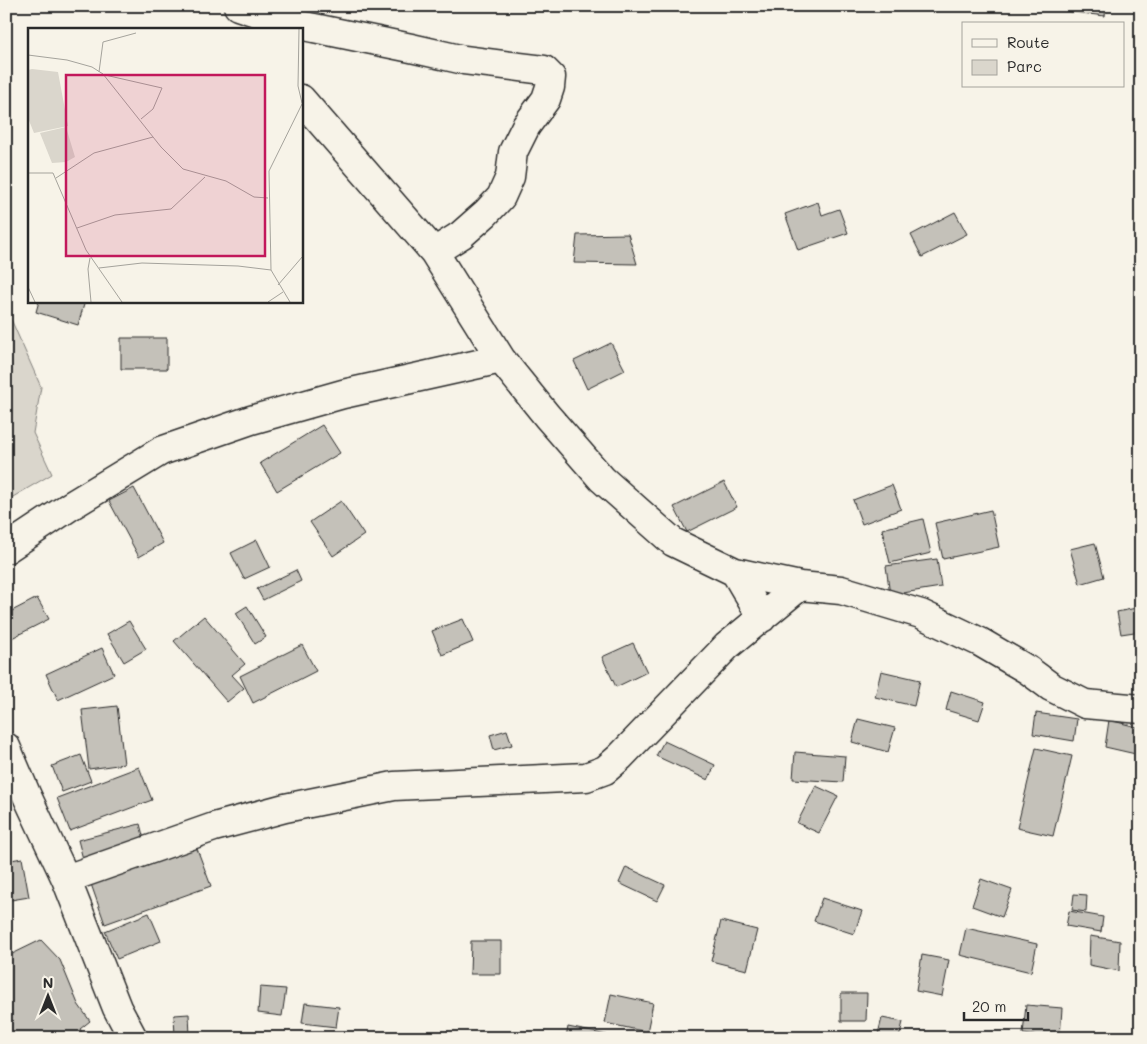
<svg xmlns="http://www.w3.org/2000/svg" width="1147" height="1044" viewBox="0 0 1147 1044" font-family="Mali,sans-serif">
<rect width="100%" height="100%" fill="#f7f3e8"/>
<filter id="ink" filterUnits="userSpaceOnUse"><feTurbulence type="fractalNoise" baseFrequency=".02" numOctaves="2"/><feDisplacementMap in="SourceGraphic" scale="10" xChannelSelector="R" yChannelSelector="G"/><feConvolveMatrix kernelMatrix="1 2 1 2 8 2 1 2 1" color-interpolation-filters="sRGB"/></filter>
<g filter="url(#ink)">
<!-- green -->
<path fill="#dad6cc" stroke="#82807c" d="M6,308L41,387L33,433L52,474L6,501Z"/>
<!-- building -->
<path fill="#c4c1b9" stroke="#2b2b2b" d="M562,6H602L563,10Z
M1025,6H1106L1105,16Z
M818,202L822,215L839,209L848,233L798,250L785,214Z
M955,212L967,234L922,257L911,235Z
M628,234L637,264L574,263L577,235Z
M39,301H85L78,325L36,312Z
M121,338H167V369H121Z
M611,343L625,370L587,389L574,361Z
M322,425L340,453L277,491L260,463Z
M724,482L737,507L687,532L674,507Z
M892,485L901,509L862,524L853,500Z
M134,488L163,543L139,557L109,501Z
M341,501L364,535L333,556L310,522Z
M991,510L999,547L943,559L935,523Z
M923,519L931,553L890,563L882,529Z
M257,540L270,567L244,579L231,553Z
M1095,543L1104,577L1080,584L1070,549Z
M937,559L941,587L890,595L886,566Z
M296,570L301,581L263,600L257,589Z
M37,598L49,619L6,641V614Z
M247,606L266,637L255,644L236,613Z
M1141,607V631L1121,634L1117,612Z
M204,616L245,664L232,675L244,688L227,702L174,641Z
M463,619L473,642L442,655L432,631Z
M129,621L146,649L124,662L107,634Z
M633,643L647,672L616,687L602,657Z
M302,645L316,671L253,703L240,676Z
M102,648L114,674L58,700L46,674Z
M881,671L920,680L914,706L875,697Z
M951,691L985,702L979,720L946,710Z
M117,706L124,764L89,769L82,710Z
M1036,713L1077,719L1074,741L1033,734Z
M858,719L895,728L888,752L852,742Z
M1109,720L1141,728L1140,755L1105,747Z
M507,730L512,745L494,750L490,735Z
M664,741L715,765L708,780L656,756Z
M1036,748L1072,756L1053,836L1017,828Z
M795,752L845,756L843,782L793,779Z
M81,755L91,781L62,792L52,766Z
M139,767L152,800L70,831L57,798Z
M816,786L838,796L819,833L797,823Z
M140,824L145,843L83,859L78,840Z
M196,846L211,886L105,924L91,884Z
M22,858L29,897L11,900L6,873V861Z
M626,867L665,885L657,901L619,883Z
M981,879L1012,890L1002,917L972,906Z
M1074,894L1087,895L1086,912L1072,910Z
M822,898L862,911L854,934L814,921Z
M1069,911L1103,917L1101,932L1066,926Z
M149,913L161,941L117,959L105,931Z
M721,921L757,930L747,970L711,961Z
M966,928L1037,944L1031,972L960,955Z
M1090,936L1120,941L1119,971L1089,965Z
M41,940L60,960L78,1004L90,1021L80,1029L85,1038H6V957Z
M471,941H501V974H470Z
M922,955L949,960L942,996L916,991Z
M260,987L286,989L282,1016L258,1013Z
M841,993H867L866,1021H841Z
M611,994L653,1003L647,1032L605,1023Z
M305,1003L339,1007L336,1027L302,1023Z
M1026,1005L1062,1008L1060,1038L1023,1034Z
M189,1014L190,1036L175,1037L174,1015Z
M882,1018L903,1022L899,1038H877Z
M568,1027L607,1035L606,1038H566Z
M860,1033L861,1038H832V1035Z"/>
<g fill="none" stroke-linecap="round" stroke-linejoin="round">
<defs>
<path id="minor" d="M238,6L285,22L411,48L464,60L544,70L551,77L550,87L546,99L526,126L513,152L510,177L501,197L486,213L461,235L434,252
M301,99L434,252L501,359L547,416L602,479L673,542L735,572L800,586L841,590L921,614L980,642L1028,670L1051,687L1085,704L1141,709
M6,549L72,505L161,451L251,420L343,394L501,359
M735,572L762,618
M6,747L27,796L66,879L117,1008L133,1038
M66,879L214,827L285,808L394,786L586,777L605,770L620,757L727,646L800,586"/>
</defs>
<!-- minor casing -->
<use href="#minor" stroke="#2b2b2b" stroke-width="31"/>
<!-- minor -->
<use href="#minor" stroke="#f7f3e8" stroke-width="28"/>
</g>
</g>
<!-- overview -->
<g transform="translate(28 28)">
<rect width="275" height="275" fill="#f7f3e8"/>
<path d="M4,41L30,44L40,98L6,105L0,90V42ZM38,99L47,129L38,134L24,135L12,105Z" fill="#dad6cc"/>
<path fill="none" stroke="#a5a39c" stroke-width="1" d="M271,1L270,58L274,75M0,27L39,32L64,39L75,46L133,119L155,141L198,153L226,169L240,170M71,44L75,14L108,5M77,47L134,60L125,81L113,91M0,145H25L58,222L94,274M28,150L66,125L125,109M49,200L87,187L143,181L177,149M62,230L60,241L63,274M71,240L114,235L210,238L243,242M250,257L275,228M0,259L7,274M240,274L255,264M262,274L243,242L241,143L275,74"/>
<path fill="#c2185b" fill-opacity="0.15" stroke="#c2185b" stroke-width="2.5" d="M38,47H237V228H38Z"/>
<rect width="275" height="275" fill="none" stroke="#2b2b2b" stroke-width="2.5"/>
</g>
<!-- margin -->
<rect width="1147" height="1044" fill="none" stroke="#f7f3e8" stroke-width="25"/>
<rect x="12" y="12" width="1122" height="1019" fill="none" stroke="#2b2b2b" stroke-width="2" filter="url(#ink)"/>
<!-- legend -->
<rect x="962" y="22" width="162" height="65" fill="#f7f3e8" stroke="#a5a39c"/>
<rect x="972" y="39" width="25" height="8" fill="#f7f3e8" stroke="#a5a39c"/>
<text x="1007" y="48" font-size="15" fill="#2b2b2b">Route</text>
<rect x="972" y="60" width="25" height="15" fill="#dad6cc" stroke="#a5a39c"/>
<text x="1007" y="72" font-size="15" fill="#2b2b2b">Parc</text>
<!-- north arrow -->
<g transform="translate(48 996)" stroke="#f7f3e8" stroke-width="4" paint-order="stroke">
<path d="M0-4L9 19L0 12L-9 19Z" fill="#2b2b2b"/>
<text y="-8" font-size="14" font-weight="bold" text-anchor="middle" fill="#2b2b2b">N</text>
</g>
<!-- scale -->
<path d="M964 1012v8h64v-8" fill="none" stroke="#2b2b2b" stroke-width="2.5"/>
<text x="972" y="1012" font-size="15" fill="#2b2b2b" stroke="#f7f3e8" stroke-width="4" paint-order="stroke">20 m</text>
</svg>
